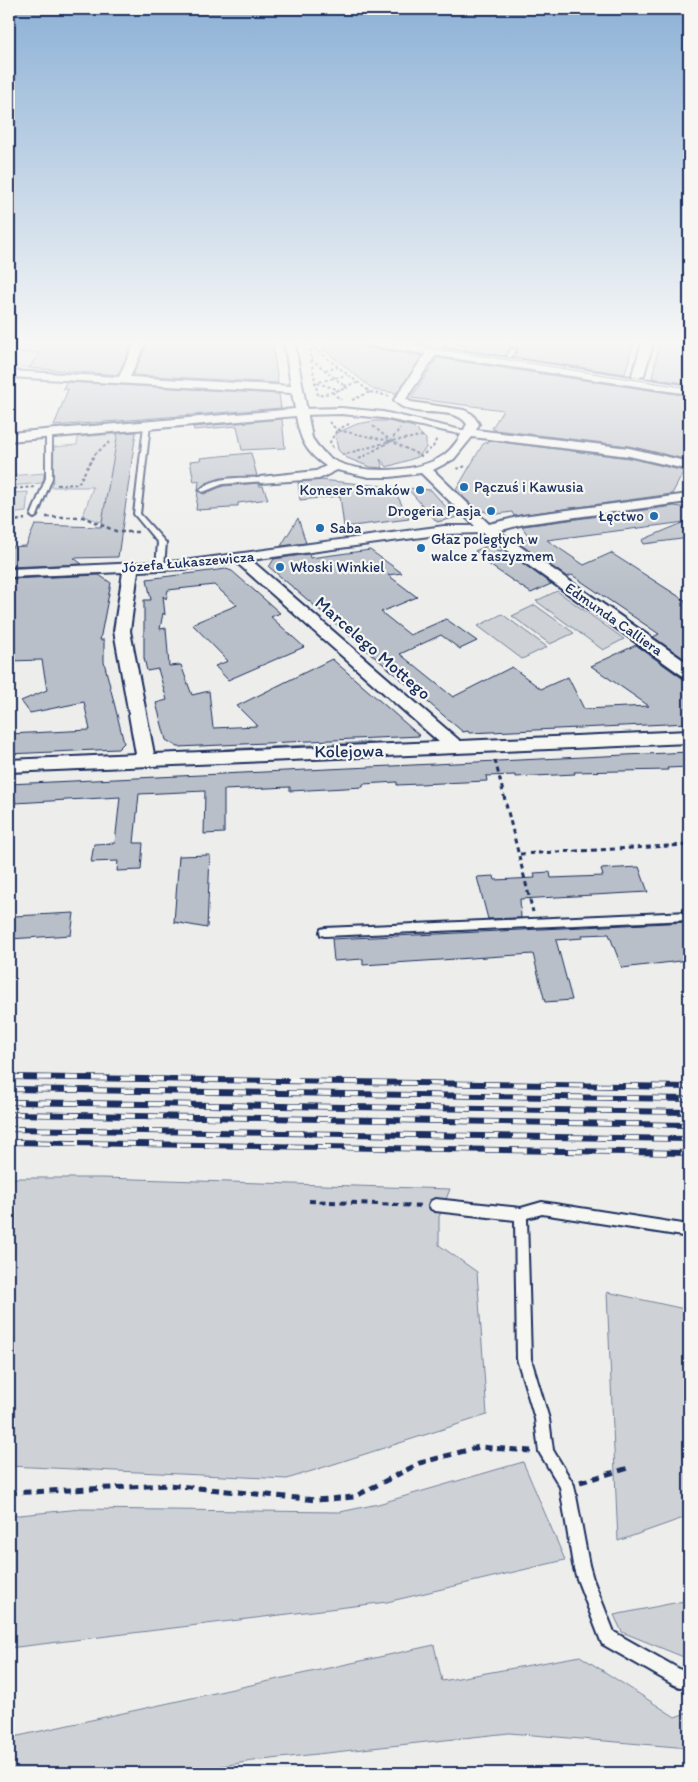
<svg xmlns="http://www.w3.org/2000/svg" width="698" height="1782" viewBox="0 0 698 1782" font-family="Itim,sans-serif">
<rect width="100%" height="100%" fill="#edeeec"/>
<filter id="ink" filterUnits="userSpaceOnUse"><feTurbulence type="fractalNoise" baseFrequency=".02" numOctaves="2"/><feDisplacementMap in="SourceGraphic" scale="10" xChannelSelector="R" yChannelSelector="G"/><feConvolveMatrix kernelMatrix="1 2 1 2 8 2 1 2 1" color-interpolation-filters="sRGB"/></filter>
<g filter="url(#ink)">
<!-- green -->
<path fill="#ced2d7" stroke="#74809a" d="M15,353H39L29,368L9,365Z
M118,434V440L104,523L83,516L93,487H50L53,480L54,447L77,445L78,437Z
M44,473L43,483L9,486V476Z
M28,492L26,512L9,514V493Z
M557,591L624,639L603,650L536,601Z
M535,605L574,633L550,644L512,616Z
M502,614L547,647L522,659L478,626Z
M372,742L365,747L223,750L224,749Z
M9,1178H103L450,1189L439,1217V1245L477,1272L487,1415L287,1479L9,1466Z
M607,1292L689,1310V1516L618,1541Z
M523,1462L565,1560L387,1602L9,1648V1516L81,1509L340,1512L378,1504Z
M689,1600V1657L686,1658L622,1632L614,1615Z
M434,1645L442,1681L580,1656L675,1717L689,1712V1748L509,1733L253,1761L178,1773H9V1738Z"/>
<!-- building -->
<path fill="#b9bfc8" stroke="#1b2f5e" d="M9,340L123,341L134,340L118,375L29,368L40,353L9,352Z
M149,340H272L278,383L133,375Z
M454,340H600L633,344L625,374L513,357L518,350L511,347L505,356L466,350Z
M660,340H689V384L652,378Z
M329,342H334L422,356L397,393L374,390L323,349Z
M437,358L689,396V460L629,446L495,430L492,428L503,410L411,398Z
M66,382L279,394L281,408L54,426L68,389H63Z
M282,419L285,448L242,450L237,426L194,430L193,427Z
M374,421H388L414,427L426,439V448L418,457L387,467L380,459L383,468L370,467L347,458L338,450L335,434L357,424Z
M136,432L118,557L74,558L82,564L9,567V547L26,546L35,525L101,527L118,433Z
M491,441L629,458L684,471L672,494L514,516L512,512L491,515L484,511L479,512L456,490L483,444Z
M251,453L257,476L221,478L206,483L198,490L204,494L223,486L258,483L259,486H263L268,499L238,503V506H231V508L196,510L199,481L194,482L190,461L201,460L200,458Z
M320,480L393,487L409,519L344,527L340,496L300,500L298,482Z
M407,488L431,490L446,507L449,503L462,516L437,522Z
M674,506L689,508V538L644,544L642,540L685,522L547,540L584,565L611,553L689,603V662L653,637L659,634L572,575L567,577L518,543L530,538L522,527L524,526Z
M298,518L306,543L281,546Z
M489,545L500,551L503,549L551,584L531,593L485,562L475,551Z
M370,550L402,573L388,575L417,597L381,612L410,635L446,619L477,641L460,649L441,635L400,654L453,697L512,667L541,689L568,677L584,709L649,706L591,666L636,645L682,678L689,679V723L469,733L468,731L463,732L269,567L274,559L309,554L310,558Z
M226,569L232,571L280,613L271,617L304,647L228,680L215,666L228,661L192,624L237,605L214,585L168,590L166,599L163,596L165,615L163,613L160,629L166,628L169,666L181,665L192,695L209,691L213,728L257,726L237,706L332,659L420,736L178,747L166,740L156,703L167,700L158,669L147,671L144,658V600H151L147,579Z
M99,575L111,583L100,640H104V662L124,743L118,749L9,754V734L90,730L84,702L30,713L21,701L47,690L42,660L9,661V579Z
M689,752V767L667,768L668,770L574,772L575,774L515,777V775L486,776L487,781L397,785V782L363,784V787L290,791V787L224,790V833L204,834L205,791L139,794L134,843H143L141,870L117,871L118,861L91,862L94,844L115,843L120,797L15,803V800H9V784Z
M210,855L207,928L174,922L179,856Z
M639,867L648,892L520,899L521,918L488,919L477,877L494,876L495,880L535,878L534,873L550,872L551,878L603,876L601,869Z
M74,913L71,935L10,939L14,916Z
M688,922L689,960L622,968L609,934L582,935L583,938L556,940L572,1000L545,1002L533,954L363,965V959L334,961L332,939Z"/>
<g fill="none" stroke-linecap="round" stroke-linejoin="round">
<defs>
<path id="service" d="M511,349L516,350L511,357H507Z
M147,423L150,425L140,514L166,543L164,566L160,568L156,566L158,543L134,514L144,425Z
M49,431L52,433V478L37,516L34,518L31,516L46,478V433Z
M265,478L267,479V481L223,484L203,492L200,490C215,475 245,478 265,478Z
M689,912V920L325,936L321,935L320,932L321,929L325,928Z
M435,1199L521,1208L542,1202L689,1225V1237L542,1214L527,1218L531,1359L549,1419L553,1450L574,1485L589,1565L593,1579L614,1632L681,1670L689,1669V1685L680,1687L674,1685L602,1644L577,1579L573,1565L560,1487L539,1452L535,1419L517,1359L515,1220L435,1211L431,1209L429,1205L431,1201Z"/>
<path id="pedestrian" d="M341,408L383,412L474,433L469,436L383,418L341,414L301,415L296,412L301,409Z"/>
<path id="minor" d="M136,340H147L130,377L291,386L284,340H294L312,438C318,447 324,454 333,460C361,475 419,473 444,455C455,447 461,435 467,424C452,403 412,422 394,400L435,340H446L406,399L411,402L464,410L472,414L479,424L476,430L629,448L689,462V470L629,456L472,437L454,459L433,470L489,524L522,516L689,494L688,502L524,524L498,531L689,664V677L683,676L483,533L444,534L251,560L460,741L689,731V743L9,772V760L136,754L114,631L123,572L9,577V569L183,561L444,526H475L421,473L390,477H369L337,470L319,479L260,483L258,480L260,477L316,471L326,466C306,453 300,439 296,416L9,441V433L295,409L292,393L9,377V371L119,377ZM236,562L439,742L154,754L130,631L138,571L183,569Z
M643,340H654L644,375L638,378L632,375Z"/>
<path id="tertiary" d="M353,340H389L689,386V394L360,344Z"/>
</defs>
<!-- service casing -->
<use href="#service" stroke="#1b2f5e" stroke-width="4"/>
<!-- pedestrian casing -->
<use href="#pedestrian" stroke="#1b2f5e" stroke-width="4"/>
<!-- minor casing -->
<use href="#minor" stroke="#1b2f5e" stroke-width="4"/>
<!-- tertiary casing -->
<use href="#tertiary" stroke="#1b2f5e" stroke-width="4"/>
<!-- path-far4 -->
<path stroke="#1b2f5e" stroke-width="2" stroke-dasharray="3 2.5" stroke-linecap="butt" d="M314,348L370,392L389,396
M311,359L347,388L318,396L310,354L313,340
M325,370L338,367
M314,383L347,375
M317,383L340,390
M344,386L357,383
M332,392L341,400
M352,400L370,392
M329,422L337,430L349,424
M373,426L391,441L423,457
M333,448L330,442L337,430L390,441
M424,454L433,447L437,438
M342,455L391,441L400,428
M359,459L391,441L423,436
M457,469L466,466
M57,485L78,484L95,454L111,441
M9,489L36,487"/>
<!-- path-far3 -->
<path stroke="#1b2f5e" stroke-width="2.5" stroke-dasharray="4 3" stroke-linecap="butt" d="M46,517H83L118,532H139
M9,522L25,519"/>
<!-- path-far2 -->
<path stroke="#1b2f5e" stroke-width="3" stroke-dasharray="5 4" stroke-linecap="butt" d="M495,760L533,912
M520,854L689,845"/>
<!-- path-far1 -->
<path stroke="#1b2f5e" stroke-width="4" stroke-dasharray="6 4.5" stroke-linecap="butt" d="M309,1201L423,1206"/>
<!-- path -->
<path stroke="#1b2f5e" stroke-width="5" stroke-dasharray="8 5.5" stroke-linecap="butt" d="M580,1482L629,1468
M9,1493L169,1485L316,1500L354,1497L420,1463L479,1447L531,1451"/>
<!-- service -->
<use href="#service" fill="#f6f6f2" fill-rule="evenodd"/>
<!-- pedestrian -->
<use href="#pedestrian" fill="#f6f6f2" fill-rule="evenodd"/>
<!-- minor -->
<use href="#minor" fill="#f6f6f2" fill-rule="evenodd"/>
<!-- tertiary -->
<use href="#tertiary" fill="#f6f6f2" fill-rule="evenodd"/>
<!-- tram -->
<path stroke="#1b2f5e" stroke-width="1" d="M379,340L689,388"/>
<defs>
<path id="rail" d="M9,1077L689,1087
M9,1089L689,1099
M9,1102L689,1112
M9,1114L689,1125
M9,1129L689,1139
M9,1142L689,1153"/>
</defs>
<!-- rail casing -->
<use href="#rail" stroke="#1b2f5e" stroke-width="6"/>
<!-- rail -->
<use href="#rail" stroke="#f6f6f2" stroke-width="4.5" stroke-dasharray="14" stroke-linecap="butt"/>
</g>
</g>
<!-- sky -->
<linearGradient id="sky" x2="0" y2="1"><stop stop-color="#8db1d6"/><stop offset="0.58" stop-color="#f7f7f6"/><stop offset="1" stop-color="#f7f7f6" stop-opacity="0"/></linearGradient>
<rect width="698" height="590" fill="url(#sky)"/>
<!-- markers -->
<g fill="#1f6fb2" stroke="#f6f6f2" stroke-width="2">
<circle cx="464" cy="487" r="5"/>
<circle cx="420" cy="490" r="5"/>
<circle cx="491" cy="511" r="5"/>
<circle cx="654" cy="516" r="5"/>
<circle cx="320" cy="528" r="5"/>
<circle cx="421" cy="548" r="5"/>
<circle cx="280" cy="567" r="5"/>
</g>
<g text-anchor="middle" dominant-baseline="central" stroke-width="4.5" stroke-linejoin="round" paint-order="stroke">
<!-- far-poi labels -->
<g font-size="15" fill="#1b2f5e" stroke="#f6f6f2" text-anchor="start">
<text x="474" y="487">Pączuś i Kawusia</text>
<text x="410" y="490" text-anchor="end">Koneser Smaków</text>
<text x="481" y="511" text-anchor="end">Drogeria Pasja</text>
<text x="644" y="516" text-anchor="end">Łęctwo</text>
<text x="330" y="528">Saba</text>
<text x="431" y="539">Głaz poległych w<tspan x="431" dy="17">walce z faszyzmem</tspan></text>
<text x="290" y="567">Włoski Winkiel</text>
</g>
<!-- far-street labels -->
<g font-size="15" fill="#1b2f5e" stroke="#f6f6f2">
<text transform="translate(188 562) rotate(-5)">Józefa Łukaszewicza</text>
<text transform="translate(614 619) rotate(35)">Edmunda Calliera</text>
</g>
<!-- street labels -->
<g font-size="18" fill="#1b2f5e" stroke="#f6f6f2">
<text transform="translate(373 648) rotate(41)">Marcelego Mottego</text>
<text transform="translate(349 751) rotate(-1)">Kolejowa</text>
</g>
</g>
<!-- margin -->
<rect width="698" height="1782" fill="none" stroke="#f6f6f2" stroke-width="30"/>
<rect x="15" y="15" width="668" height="1752" fill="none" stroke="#1b2f5e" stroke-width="2" filter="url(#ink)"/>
</svg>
